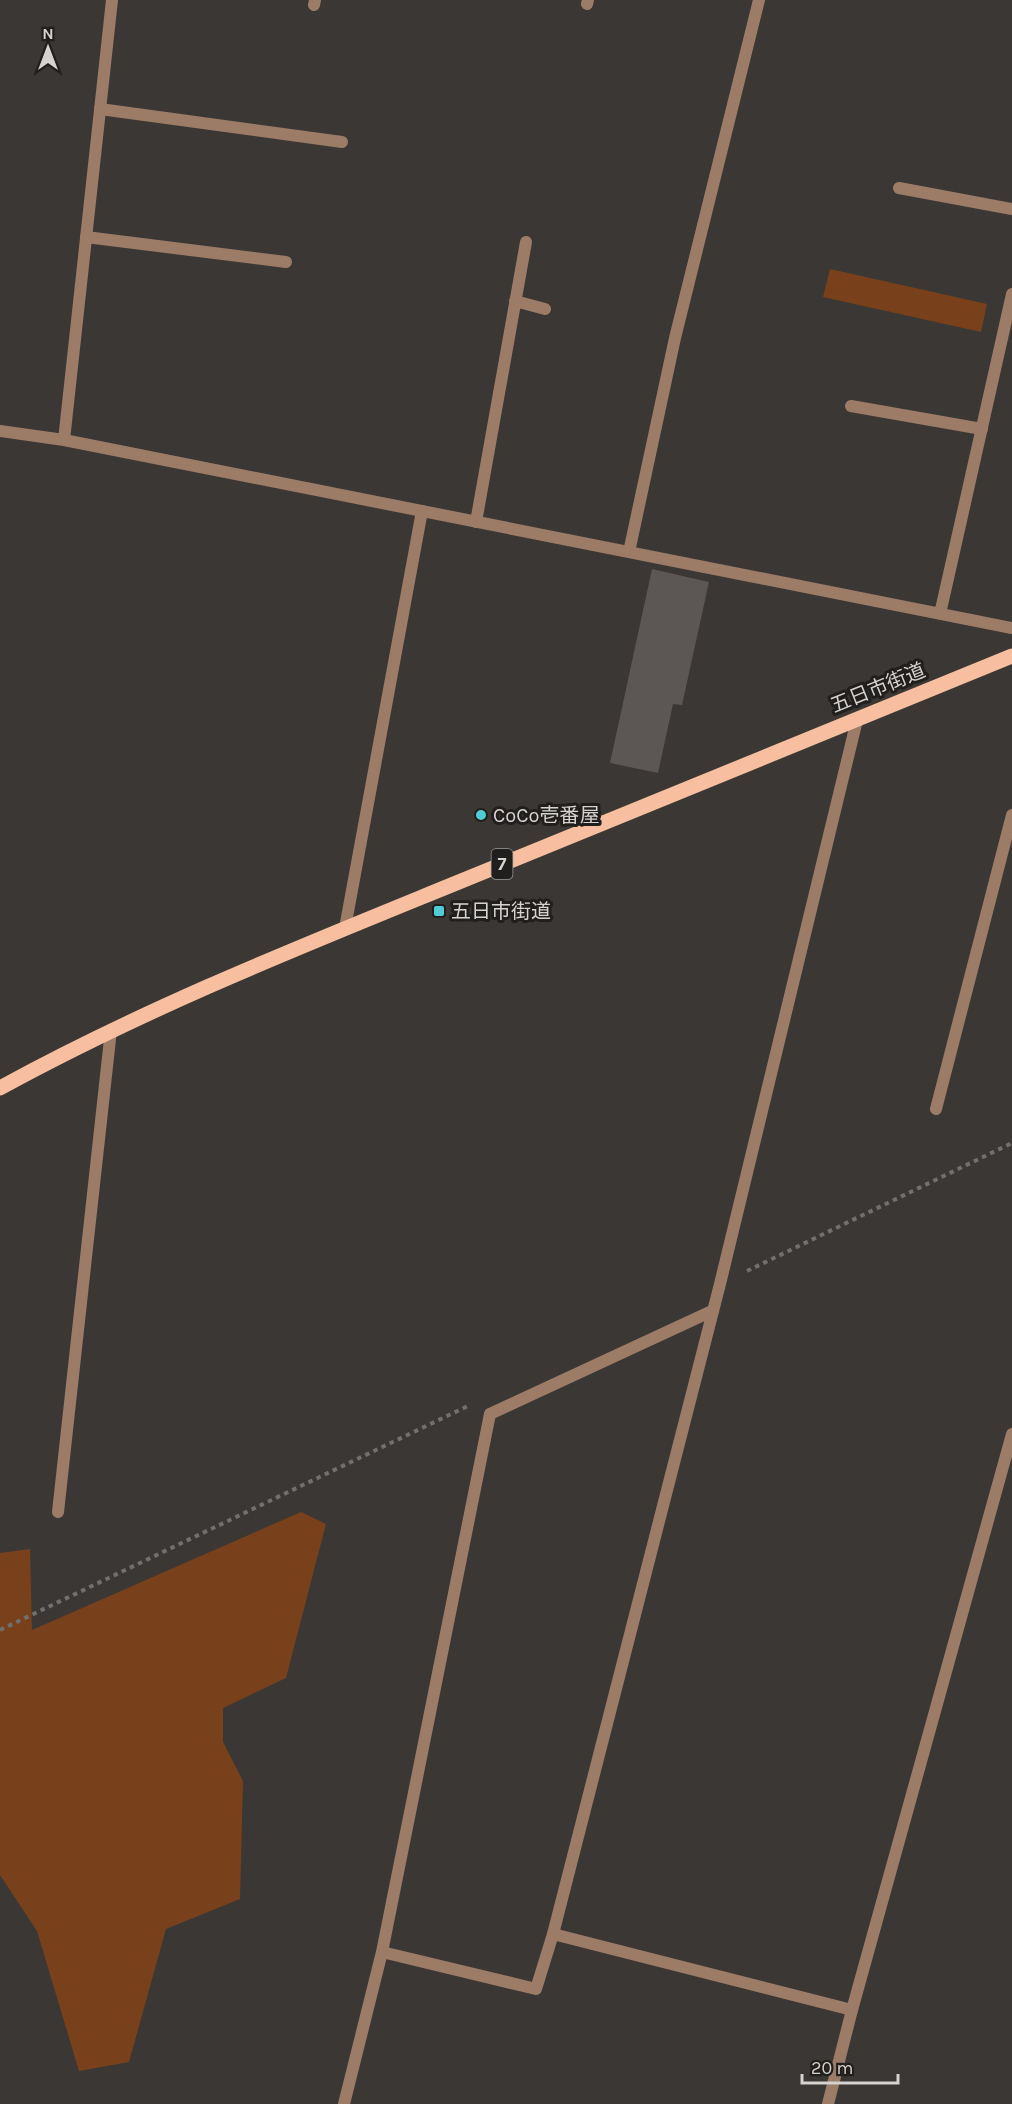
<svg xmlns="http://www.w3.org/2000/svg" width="1012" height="2104" viewBox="0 0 1012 2104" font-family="Karla,'Noto Sans JP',sans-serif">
<rect width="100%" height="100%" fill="#3b3734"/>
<!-- green -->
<path fill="#78411b" d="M830,269L987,304L981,332L823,297Z
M301,1512L326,1524L286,1678L223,1708V1742L243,1781L240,1899L166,1929L129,2062L79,2071L37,1931L0,1875V1553L30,1549L32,1630Z"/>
<!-- building -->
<path fill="#5c5754" d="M652,569L709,582L682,705L673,704L658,773L610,763Z"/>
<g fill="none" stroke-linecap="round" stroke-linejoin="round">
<!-- path -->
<path stroke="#726f6c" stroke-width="4" stroke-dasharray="4.5 4.5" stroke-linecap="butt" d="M747,1271L1012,1143
M0,1630L470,1405"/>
<!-- service -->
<path stroke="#9c7b67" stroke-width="12" d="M587,4L588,0
M314,5L315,0
M100,109L342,142
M899,188L1012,209
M86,237L286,262
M851,406L982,429
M345,928L422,511
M936,1109L1012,815
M490,1414L712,1311
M553,1934L720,1284L857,720"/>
<!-- minor -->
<path stroke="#9c7b67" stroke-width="12" d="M515,301L545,309
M0,431L64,440L1012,628
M64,440L112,0
M476,522L526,242
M629,552L675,338L759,0
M940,614L1012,294
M58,1512L111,1030
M382,1952L536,1989L553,1934L852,2010
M344,2104L382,1952L490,1414"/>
<!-- tertiary -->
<path stroke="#9c7b67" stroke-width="12" d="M828,2104L852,2010L1012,1434"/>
<!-- primary -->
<path stroke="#f7bf9f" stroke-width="15" d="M0,1088C144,1009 297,948 449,886C636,809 824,733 1012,656"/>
</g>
<!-- markers -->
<g fill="#51ccd5" stroke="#211f1d" stroke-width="2">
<circle cx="481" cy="815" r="6"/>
<rect x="433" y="905" width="12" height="12" rx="3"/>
</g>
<g text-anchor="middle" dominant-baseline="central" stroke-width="6" stroke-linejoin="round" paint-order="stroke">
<!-- shield labels -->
<rect fill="#211f1d" stroke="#9f9c9a" stroke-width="1.5" x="491.5" y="849" width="21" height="30" rx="4.5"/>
<g font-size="18" font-weight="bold" fill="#d5d2d0">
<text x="502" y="864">7</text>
</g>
<!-- street labels -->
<g font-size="20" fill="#d5d2d0" stroke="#211f1d">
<text transform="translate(878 688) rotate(-22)">五日市街道</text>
</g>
<!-- poi labels -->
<g font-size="20" fill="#d5d2d0" stroke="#211f1d" text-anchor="start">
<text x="493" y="815">CoCo壱番屋</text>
<text x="451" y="911">五日市街道</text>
</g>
</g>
<!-- north arrow -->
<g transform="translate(48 48)" stroke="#211f1d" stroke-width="4.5" paint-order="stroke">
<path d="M0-4.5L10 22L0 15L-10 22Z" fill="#d5d2d0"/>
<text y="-9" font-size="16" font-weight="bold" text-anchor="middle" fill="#d5d2d0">N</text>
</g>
<!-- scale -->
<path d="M802 2074v9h96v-9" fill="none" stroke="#d5d2d0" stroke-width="3"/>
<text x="811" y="2074" font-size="18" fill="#d5d2d0" stroke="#211f1d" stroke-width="4.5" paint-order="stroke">20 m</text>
</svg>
